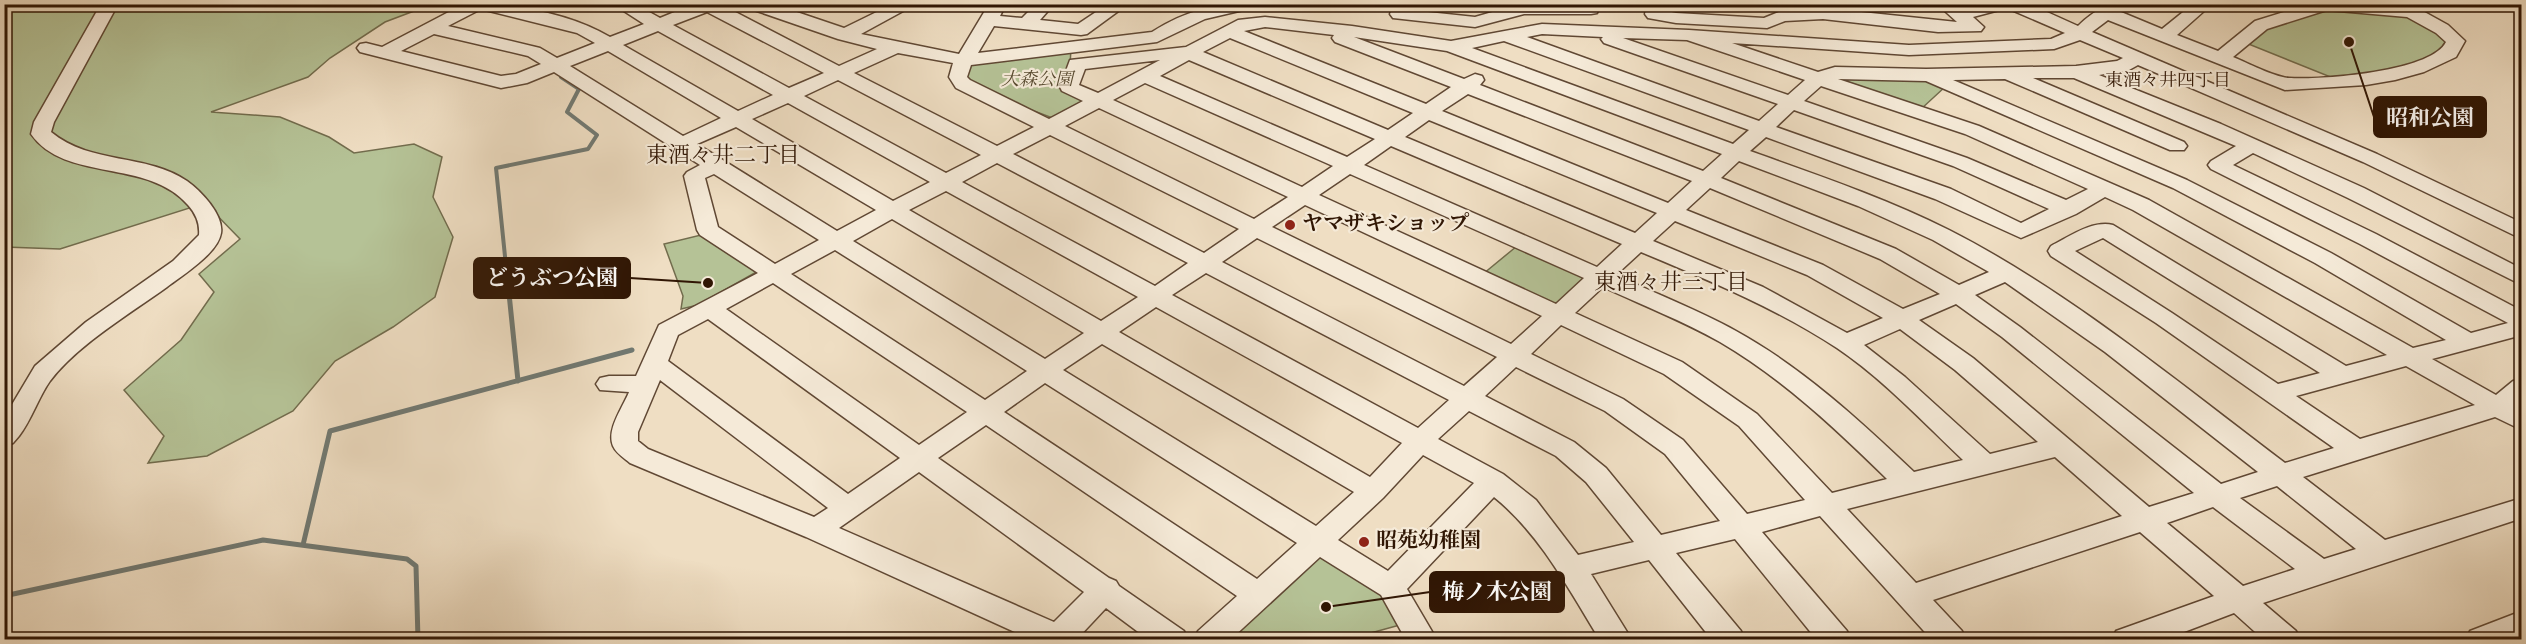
<svg xmlns="http://www.w3.org/2000/svg" width="2526" height="644" viewBox="0 0 2526 644" font-family="'Sorts Mill Goudy','Noto Serif JP',serif">
<rect width="100%" height="100%" fill="#efdec3"/>
<filter id="stains"><feTurbulence type="fractalNoise" baseFrequency=".00333" numOctaves="4"/><feColorMatrix values="0 0 0 0 .2 0 0 0 0 .09 0 0 0 0 .02 0 0 0 .5 -.17"/></filter>
<radialGradient id="worn" r=".72"><stop offset=".6" stop-color="#630" stop-opacity="0"/><stop offset="1" stop-color="#630" stop-opacity=".3"/></radialGradient>
<!-- green -->
<path fill="#b5c296" stroke="#726c4d" stroke-width="1.5" d="M5,5H430L385,22L330,58L308,77L211,112L280,117L329,137L354,153L414,144L442,157L433,197L453,237L435,297L393,327L335,361L293,411L207,456L148,463L164,436L124,390L181,340L214,292L199,274L240,239L205,203L60,249L5,247Z
M2329,7L2409,13L2451,41L2445,51L2391,72L2333,78L2246,43L2264,26Z
M1071,47L1069,87L1088,101L1055,119L967,85L964,60Z
M1927,77L1946,86L1920,110L1831,78Z
M705,234L760,270L698,305L681,309L683,296L664,244Z
M1517,246L1590,278L1556,308L1483,274Z
M1319,549L1387,590L1407,623L1349,639L1218,640Z"/>
<g fill="none" stroke-linecap="round" stroke-linejoin="round">
<!-- stream-far1 -->
<path stroke="#717972" stroke-width="4" d="M507,276L496,168L588,149L597,135L567,112L579,89L561,77"/>
<!-- stream -->
<path stroke="#717972" stroke-width="5" d="M507,274L518,381
M303,545L330,431L632,350
M4,596L263,540L407,559L416,566L418,640"/>
<defs>
<path id="minor" d="M101,4H118L54,122L51,132C91,165 146,153 187,181C201,191 224,215 221,233C218,253 183,275 167,287C131,313 77,345 50,381C38,398 32,419 19,436L13,443L4,446V418L35,366L86,322L173,261L199,235C200,223 196,214 188,205C148,158 65,183 31,134L34,122Z
M464,4C513,4 567,12 610,37L644,24L613,4H635L660,18L694,4H720L839,66L877,49L838,39L748,8L746,4H773L844,28L893,4H916L861,34L959,54L989,4H1006L1000,16L1022,18L1036,4H1054L1040,20L1078,24L1108,4H1128L1087,34L1081,35L994,26L978,53L1152,32C1187,10 1214,4 1254,4L1252,8L1205,19L1157,42L971,65L967,77L970,80L1049,119L1083,101L1062,91L1060,87L1070,60L1186,47L1238,20L1265,17L1352,26L1451,41L1542,24L1689,30L1909,45L2051,39L2065,33L2007,8L1973,17L1984,27L1981,31L1938,32L1823,19L1785,21L1767,28L1676,23L1648,18L1645,14L1647,4H1665L1663,10L1676,13L1764,18L1781,11L1823,8L1957,22L1937,4H1957L1960,7L1981,4H2029L2078,26C2095,9 2108,4 2131,4L2121,12L2162,29L2193,4H2212L2177,35L2218,51L2255,21L2310,4H2410L2448,25L2465,41L2456,57L2424,72L2395,80L2366,85L2285,90L2108,20L2092,32L2377,154L2522,223V239L2363,162L2138,65L2129,70L2099,75L2221,124L2364,188L2522,269V285L2348,198L2253,153L2233,165L2376,234L2522,311V335L2432,359L2496,395L2513,381L2522,379V401L2516,406L2522,409V430L2495,417L2303,477L2385,540L2522,498V518L2263,603L2296,631L2300,640H2264L2234,613L2163,640H2112L2116,631L2214,596L2140,532L1933,600L1962,631L1966,640H1932L1820,516L1762,532L1847,631L1851,640H1817L1735,539L1676,553L1741,631L1745,640H1712L1649,560L1591,574L1632,640H1600C1569,590 1540,534 1494,497L1407,589L1437,640H1406L1381,595L1320,557L1230,640H1194L1198,631L1237,596L986,425L938,458L1109,578L1116,581L1119,586L1184,631L1188,640H1149L1106,608L1076,640H1032L806,537L630,463C624,458 616,453 613,446C606,430 623,407 629,392L600,390L596,384L600,378L609,376H636L659,325L758,273L700,235L697,230L684,176L687,172L700,165L554,72L527,83L501,88L360,52L357,48L360,44L366,43L382,47ZM481,9L577,33L595,43L557,58L540,48L448,26ZM2327,10L2407,17L2436,33L2446,42C2431,72 2321,80 2289,78C2274,77 2248,63 2233,57L2267,29ZM707,12L824,73L789,88L673,25ZM1265,27L1334,35L1332,38L1335,42L1451,87L1426,104L1244,31ZM658,31L773,95L738,111L623,45ZM434,34L528,56L541,64L516,74L501,76L401,51ZM1542,34L1603,37L1601,39L1604,43L1778,104L1759,121L1527,37ZM1354,37L1447,51L1722,154L1703,171L1480,85L1484,80L1482,76L1475,74L1464,79ZM1230,38L1413,113L1388,130L1203,52ZM1623,38L1687,40L1805,80L1788,95ZM2080,40L2123,58L2117,61L2076,66L1926,69L1835,67L1818,72L1732,43L1909,55L2054,49ZM1504,41L1749,130L1733,144L1472,48ZM608,51L721,118L683,136L570,66ZM898,53L953,63L949,77L956,88L1034,127L997,146L854,73ZM1160,60L1098,93L1079,85L1085,69ZM1189,60L1375,139L1347,157L1160,76ZM2033,78H2074L2236,146L2211,161L2208,165L2211,169L2360,244L2508,323L2471,333L2331,253L2187,180L1953,80L2005,79L2170,150H2184L2187,146L2184,142ZM1838,79L1926,81L2173,188L2315,263L2446,340L2413,348L2149,200L1979,126ZM838,80L981,155L946,173L804,96ZM1145,83L1333,166L1302,187L1113,100ZM1821,86L1965,134L2088,189L2066,200L1967,158L1804,101ZM1468,94L1692,181L1668,203L1442,111ZM788,103L930,182L893,201L752,119ZM1099,108L1288,197L1254,219L1065,126ZM1794,110L1953,166L2049,209L2021,223L1951,189L1776,127ZM1429,120L1657,213L1635,233L1405,137ZM736,127L876,210L837,231L697,144ZM1050,135L1239,229L1204,253L1013,154ZM1766,137L1935,199L2021,238L2076,214L2105,197L2133,210L2387,355L2346,366L2113,225C2092,220 2069,237 2051,246L2048,251L2051,256L2156,323L2334,448L2285,463C2179,383 2067,290 1949,230C1885,198 1817,175 1750,151ZM1391,146L1622,244L1597,267L1364,165ZM1739,161L1858,206L1933,240L1989,272L1959,285L1896,249L1721,178ZM997,163L1188,263L1155,286L962,182ZM714,174L819,240L775,264L718,227L705,178ZM1350,174L1584,278L1556,304L1319,195ZM1710,188L1880,259L1940,294L1903,309L1823,265L1686,210ZM946,191L1138,297L1101,321L909,210ZM1305,205L1542,316L1511,344L1272,227ZM892,219L1084,333L1045,359L853,241ZM1675,221L1807,275L1883,318L1847,333L1763,287L1653,241ZM1257,238L1497,357L1464,386L1222,262ZM2103,238L2320,373L2278,384L2172,313L2075,251ZM835,250L1027,371L985,400L791,274ZM1641,252C1708,280 1776,308 1837,348C1883,379 1923,422 1963,460L1914,472C1859,420 1803,368 1736,331C1698,310 1656,294 1616,275ZM1206,273L1449,400L1418,428L1172,295ZM2005,282L2105,352L2258,472L2221,484L2020,327L1975,295ZM773,283L967,412L919,445L726,309ZM1603,287C1642,305 1683,321 1720,342C1783,379 1835,428 1887,479L1832,493L1757,414L1682,362L1575,313ZM1956,304L2002,337L2194,493L2149,507L1973,358L1919,320ZM1156,307L1402,443L1370,477L1119,332ZM708,319L900,458L848,494L668,361L678,335ZM1561,325L1664,374L1739,426L1805,500L1747,514L1683,440L1623,399L1531,354ZM1900,329L1955,370L2038,442L1990,454L1905,377L1864,345ZM1102,344L1354,492L1316,526L1063,370ZM2406,366L2475,405L2360,439L2296,396ZM1516,367L1605,411L1665,454L1720,521L1661,535L1606,468L1574,442L1485,396ZM660,380L828,508L814,517L648,449L638,441V432ZM1045,383L1297,543L1257,579L1004,412ZM1469,411L1556,456L1586,482L1634,542L1578,555L1536,500L1503,474L1438,439ZM1423,455L1474,483L1388,571L1338,540L1383,498ZM2055,457L2122,516L1916,583L1847,509ZM919,472L1084,592L1054,622L839,528ZM2277,486L2356,549L2324,559L2240,498ZM2213,507L2295,569L2243,586L2167,523Z
M1313,4H1333L1325,9L1315,8Z
M1394,4H1411L1409,10L1475,17L1520,4H1600L1597,13L1591,14H1524L1475,27L1393,18L1390,14Z
M2522,611V636L2514,640H2466L2470,631Z"/>
</defs>
<!-- minor casing -->
<use href="#minor" stroke="#604834" stroke-width="3"/>
<!-- minor -->
<use href="#minor" fill="#f5ead8" fill-rule="evenodd"/>
</g>
<!-- markers -->
<g fill="#8f2418" stroke="#f5ead8" stroke-width="2">
<circle cx="1290" cy="225" r="6"/>
<circle cx="1364" cy="542" r="6"/>
</g>
<g text-anchor="middle" dominant-baseline="central" stroke-width="4.5" stroke-linejoin="round" paint-order="stroke">
<!-- far-park labels -->
<g font-size="18" font-style="italic" fill="#584a30" stroke="#f5ead8">
<text x="1037" y="81">大森公園</text>
</g>
<!-- far-neighbourhood labels -->
<g font-size="18" fill="#301604" stroke="#f5ead8">
<text x="2168" y="82">東酒々井四丁目</text>
</g>
<!-- poi labels -->
<g font-size="21" font-weight="bold" fill="#301604" stroke="#f5ead8" text-anchor="start">
<text x="1302" y="225">ヤマザキショップ</text>
<text x="1376" y="542">昭苑幼稚園</text>
</g>
<!-- neighbourhood labels -->
<g font-size="22" fill="#301604" stroke="#f5ead8">
<text x="723" y="157">東酒々井二丁目</text>
<text x="1671" y="284">東酒々井三丁目</text>
</g>
</g>
<!-- callouts -->
<path fill="none" stroke="#301604" stroke-width="2" d="M2349 42L2374 117M708 283L630 278M1326 607L1430 592"/>
<g fill="#301604" stroke="#f5ead8" stroke-width="2">
<circle cx="2349" cy="42" r="6"/>
<circle cx="708" cy="283" r="6"/>
<circle cx="1326" cy="607" r="6"/>
</g>
<g fill="#301604" stroke="#301604" stroke-width="2">
<rect x="2374" y="97" width="112" height="40" rx="6"/>
<rect x="474" y="258" width="156" height="40" rx="6"/>
<rect x="1430" y="572" width="134" height="40" rx="6"/>
</g>
<g font-size="22" text-anchor="middle" font-weight="bold" fill="#fff">
<text x="2430" y="125">昭和公園</text>
<text x="552" y="285">どうぶつ公園</text>
<text x="1497" y="599">梅ノ木公園</text>
</g>
<!-- margin -->
<rect width="2526" height="644" fill="none" stroke="#efdec3" stroke-width="24"/>
<rect x="6" y="6" width="2514" height="632" fill="none" stroke="#301604" stroke-width="3"/>
<rect x="12" y="12" width="2502" height="620" fill="none" stroke="#301604" stroke-width="1.5"/>
<rect width="100%" height="100%" filter="url(#stains)"/>
<rect width="100%" height="100%" fill="url(#worn)"/>
</svg>
